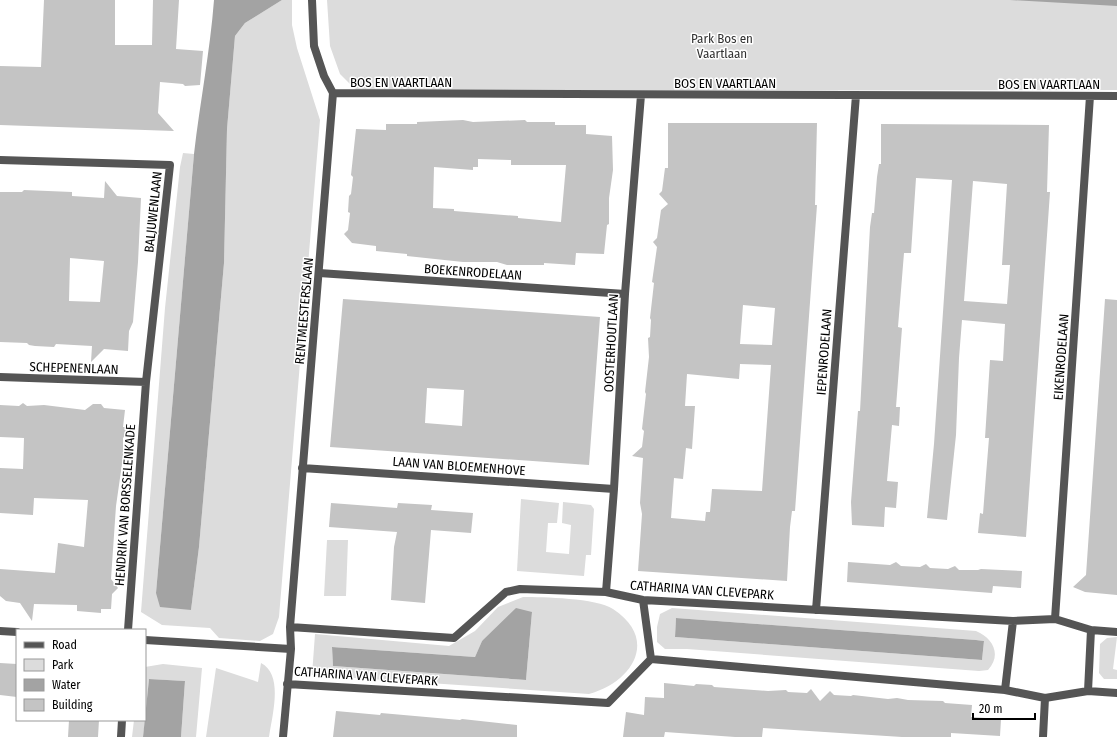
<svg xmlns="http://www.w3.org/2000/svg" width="1117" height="737" viewBox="0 0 1117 737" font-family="'Fira Sans Condensed',sans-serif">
<rect width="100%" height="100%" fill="#fff"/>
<!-- green -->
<path fill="#dcdcdc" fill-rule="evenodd" d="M282,0H292V25L297,48L320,120L279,617L273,634L260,641L219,638L210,628L162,625L141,612L165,308L180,167L183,153L194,154L156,593L191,610L199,547L224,263L227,129L235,36L245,23Z
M327,0H1117V90L357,91L340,74L330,46Z
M521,499L559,503L557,523H548L546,552L569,554L571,525L562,523L563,502L591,505L594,509L591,555H586L584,576L517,571Z
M327,540H348L346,596H324Z
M523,597C543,597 596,598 613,609C659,639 633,682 589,694L312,675L315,634L449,646L475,631L498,607ZM532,612L526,680L333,666L332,647L475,657L482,641Z
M672,608L976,631C993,638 1002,655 988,670L979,671L687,649H665L657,642V627L660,614ZM676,618L976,640L984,641L982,660L675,637Z
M1117,637L1113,669L1117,670V679H1104L1099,673L1100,644L1107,638Z
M261,663C284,675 272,715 269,737H206L216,668L258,682Z
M163,664L202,668L196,737H181L185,681L149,679L145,720V667Z
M134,720H145L143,737H132Z"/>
<!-- water -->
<path fill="#a3a3a3" d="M214,0H282L245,23L235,36L227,129L224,263L199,547L191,610L160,607L156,593L194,154C200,102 210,52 214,0Z
M1010,0H1117V6Z
M516,608L532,612L526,680L333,666L332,647L475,657L482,641Z
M676,618L976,640L984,641L982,660L675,637Z
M149,679L185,681L181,737H143Z"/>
<!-- building -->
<path fill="#c4c4c4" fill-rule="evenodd" d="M44,0H115V45H152L153,0H179L176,49L203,51L200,85L185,86L183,84L160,82L158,113L174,131L0,125V66L41,67Z
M463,120L473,122L525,120L527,122H555V125H586V134L612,136L613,170L609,198V224L607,225L604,254L576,253L575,265L544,263V265H507L497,262H463L407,256V254L376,251V246L352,243L344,234L348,230L350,213L348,212L349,196L351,194L353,177L351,175L356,129L386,130V124H417V122ZM478,159L511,160V165H566L561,222L518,218V216L454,211V209L433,208L434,167L473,170V167H478Z
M668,123H817L815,205H817L795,511H792L790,527L787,581L638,571L642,514L640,503L643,458L632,456L642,447L644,431L642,429L646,394L645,392L649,357L648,338L650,337L651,320L650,318L654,283L652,282L657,247L653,242L657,238L661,210L668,204L659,194L662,191L665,168H668ZM743,305L775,308L772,345L740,344ZM740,364L771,365L762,491L712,489L710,512H706L705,521L671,518L674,478L683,479L686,448L692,449L695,406H685L687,374L739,379Z
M881,124L1049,125L1047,192H1050L1026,537L978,533L980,513L983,514L986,475L989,438H985L990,360L1003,361L1005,324L962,320L959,358L956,435L947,520L927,518L934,444L952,180L935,179L916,178L911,253H904L898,327L902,328L896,407H900L899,426L892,425L887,481L898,482L896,508L885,507L884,527L852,525L851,502L858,411H860L870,227L872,213H874L877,177L879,164H881ZM973,181L1007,184L1002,265H1010L1007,304L964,301Z
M105,181L117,196L141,198L138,262L133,322L129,331L128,351L104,349L91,362L92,346L56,344L54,347L35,346L29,345L27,343L0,342V192H22L24,190L72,192V196L104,198ZM70,258L104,261L100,302L69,301Z
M343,299L600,317L589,465L330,447ZM427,388L464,390L462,426L425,423Z
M1105,299L1117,300V595L1085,592L1073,587L1086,575Z
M23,403L27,406L44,405L85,410L93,404H101L104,408L125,410L123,427H132L123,438V457L116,506L111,579L118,588L112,594L111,609H101V613L77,611V605L34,604L32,621L20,603L6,601L0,596V569L55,573L58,543L84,547L88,500L34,498L33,515L0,513V468L23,469L24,438L0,437V405L19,406Z
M331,503L397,508L398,503L432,505L431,510L473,513L471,533L431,530L425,603L391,600L394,547L397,532L329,527Z
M848,562L890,565L896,562L901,566L920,567L926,564L930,568L948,569L955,566L959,570H978L981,569L1022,571L1021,588L993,586L992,593L847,582Z
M0,663L17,664V697L0,695Z
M664,683L694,686L696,684L712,685L714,687L768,691L786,690L788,692L807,693L811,689L820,701L830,691L834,695L851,696L853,695L888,699L897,698L908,700L943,701L945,703L972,705L971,717L1001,719L1000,736L951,733V737H902L763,728L762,737H735L665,732L664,737H623L626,712L644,715L645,697L664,698Z
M336,711L380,715L381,713L460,720L462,719L517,725V737H333Z
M69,720H99L98,737H68Z"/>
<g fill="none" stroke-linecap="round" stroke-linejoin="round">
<!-- street -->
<path stroke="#555" stroke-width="8" d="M333,93L1117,96
M0,160L170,165L146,382L128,630
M319,273L625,294
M0,377L146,382
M302,468L614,489
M606,592L614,489L625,294L641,95
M643,600L651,659
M816,610L856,95
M1055,619L1090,96
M1055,619L1091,630L1088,691L1045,698L1005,690L1013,621Z
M290,627L454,638L506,592L520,589L606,592L643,600L1013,621
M1091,630L1117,632
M0,631L17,632
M145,640L291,649
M287,684L608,703L651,659L1005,690
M1088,691L1117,693
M121,737L122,720
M283,737L291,649L290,627L333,93L324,76L314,46L312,0
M1043,737L1045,698"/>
</g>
<g text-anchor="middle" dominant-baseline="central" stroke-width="3" stroke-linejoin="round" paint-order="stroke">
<!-- park labels -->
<g font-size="13" fill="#333" stroke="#fff">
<text x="722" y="38">Park Bos en<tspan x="722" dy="15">Vaartlaan</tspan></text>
</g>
<!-- street labels -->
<g font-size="13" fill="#000" stroke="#fff">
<text x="401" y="82">BOS EN VAARTLAAN</text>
<text x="725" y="83">BOS EN VAARTLAAN</text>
<text x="1049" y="84">BOS EN VAARTLAAN</text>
<text transform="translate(153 212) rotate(-84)">BALJUWENLAAN</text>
<text transform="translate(473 272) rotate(4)">BOEKENRODELAAN</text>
<text transform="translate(304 311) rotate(-85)">RENTMEESTERSLAAN</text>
<text transform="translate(611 343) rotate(-87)">OOSTERHOUTLAAN</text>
<text transform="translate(824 352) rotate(-86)">IEPENRODELAAN</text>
<text transform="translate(1061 357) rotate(-86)">EIKENRODELAAN</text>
<text transform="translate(74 368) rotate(2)">SCHEPENENLAAN</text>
<text transform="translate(459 466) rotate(4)">LAAN VAN BLOEMENHOVE</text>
<text transform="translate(125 505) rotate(-86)">HENDRIK VAN BORSSELENKADE</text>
<text transform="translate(702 590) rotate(4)">CATHARINA VAN CLEVEPARK</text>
<text transform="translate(366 676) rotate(4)">CATHARINA VAN CLEVEPARK</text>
</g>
</g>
<!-- legend -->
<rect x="16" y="629" width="130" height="92" fill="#ffffff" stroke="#999999"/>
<rect x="24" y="642" width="20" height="6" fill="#555555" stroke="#999999"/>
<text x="52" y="649" font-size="12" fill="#000000">Road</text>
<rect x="24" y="659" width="20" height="12" fill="#dcdcdc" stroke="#999999"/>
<text x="52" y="669" font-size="12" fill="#000000">Park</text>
<rect x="24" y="679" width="20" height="12" fill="#a3a3a3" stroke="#999999"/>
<text x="52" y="689" font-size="12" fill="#000000">Water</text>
<rect x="24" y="699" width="20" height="12" fill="#c4c4c4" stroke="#999999"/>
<text x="52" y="709" font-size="12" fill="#000000">Building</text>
<!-- scale -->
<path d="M973 713v6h62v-6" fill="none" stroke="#000000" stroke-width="2"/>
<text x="979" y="713" font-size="12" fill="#000000" stroke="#ffffff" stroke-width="3" paint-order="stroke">20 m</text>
</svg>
